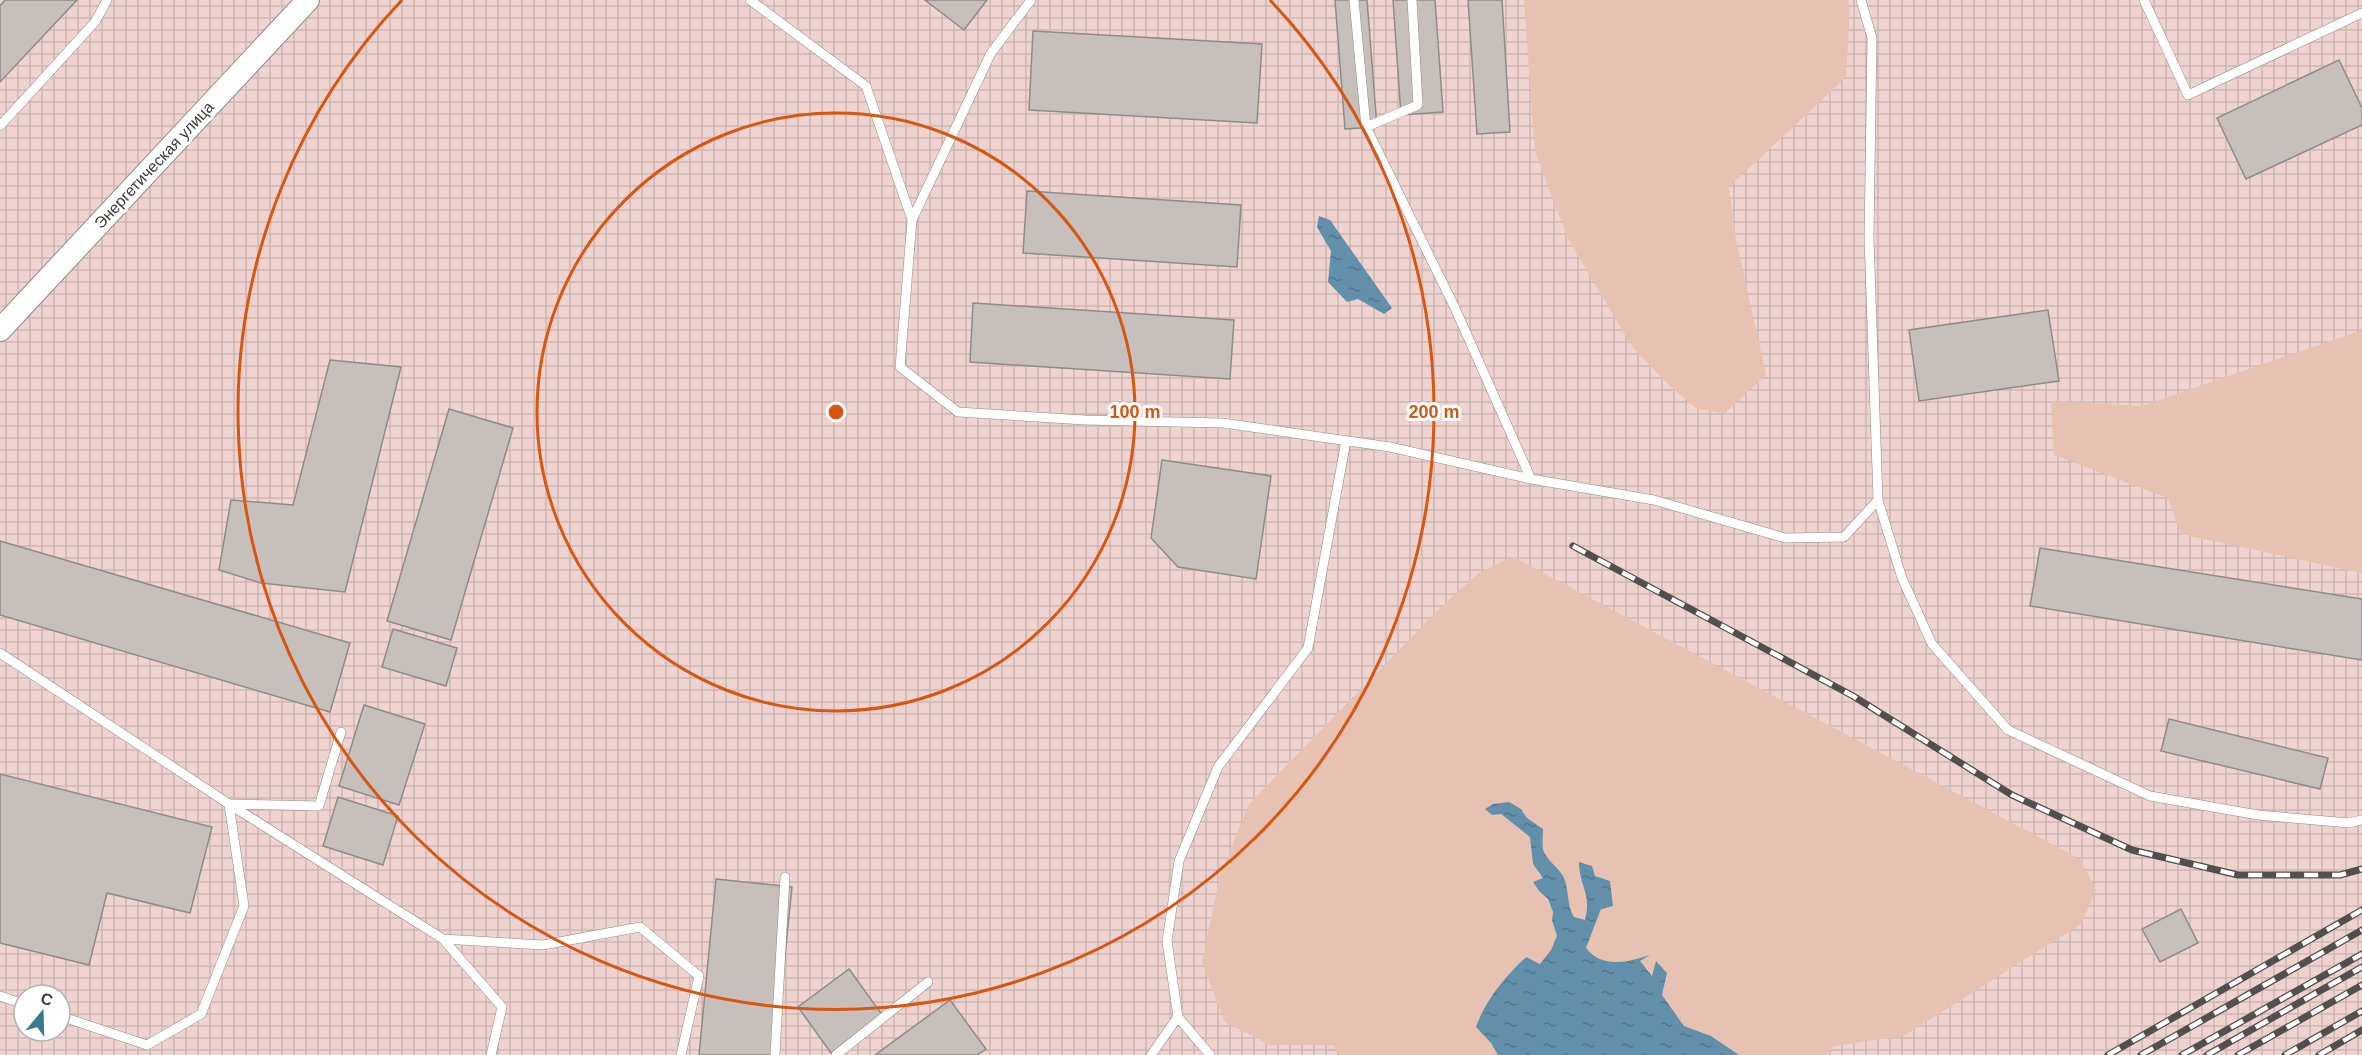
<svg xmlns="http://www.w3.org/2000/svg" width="2362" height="1055" viewBox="0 0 2362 1055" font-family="Arial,sans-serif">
<defs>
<pattern id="industrial-grid" width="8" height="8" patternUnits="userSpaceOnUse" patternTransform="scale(1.5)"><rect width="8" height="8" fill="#eed3d0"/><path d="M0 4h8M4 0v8" fill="none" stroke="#cdb6b3"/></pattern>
<pattern id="water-ripples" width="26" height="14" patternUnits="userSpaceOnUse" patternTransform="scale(1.5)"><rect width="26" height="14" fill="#628fa9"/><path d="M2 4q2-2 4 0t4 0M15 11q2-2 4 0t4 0" fill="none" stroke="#52768b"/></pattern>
</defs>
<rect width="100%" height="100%" fill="#e9e2e0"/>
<!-- industrial -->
<path fill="url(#industrial-grid)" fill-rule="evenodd" d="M0,0H2362V1055H0ZM24,995H60V1031H24Z"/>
<!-- grass -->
<path fill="#e7c1b1" d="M1524,0H1848L1850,8L1846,77L1729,187L1736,240L1766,375L1725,413L1697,409L1671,387L1633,348L1568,239L1535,152Z
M2362,330V573L2181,534L2168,498L2054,455L2051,401L2142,406Z
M1513,557L2080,859L2096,890L2081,924L1902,1037L1865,1041L1833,1047L1826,1055H1739L1711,1036L1684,1026L1662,995L1667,973L1657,961L1653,977L1639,960L1645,956C1624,963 1601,967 1586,949L1601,909L1579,872L1589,903L1585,920L1574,918C1566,905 1570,890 1563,876C1558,867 1546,860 1543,849C1542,843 1543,835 1543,829L1527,818L1521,808L1493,804L1485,809L1501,814L1530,837L1533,864L1543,879L1533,882L1539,891L1548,899L1553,912L1552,920L1557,936L1551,950L1540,964L1525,957C1504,978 1486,999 1476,1027L1491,1043L1498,1055H1340L1333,1045H1270L1225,1022L1202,962L1220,876L1249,804L1445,603L1479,573Z"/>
<!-- water -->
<path fill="url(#water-ripples)" d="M1319,216L1330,220L1392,308L1384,314L1358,299L1347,302L1328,282L1331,251L1317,227Z
M1509,802L1521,809L1527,818L1543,829C1543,835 1542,843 1543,849C1546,860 1558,867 1563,876C1570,890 1566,905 1574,917L1585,920C1592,892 1579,887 1579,862L1592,866L1595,876L1610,881L1613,906L1601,909L1586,948C1602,969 1628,962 1650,955L1640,961L1652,976L1656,961L1667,973L1662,995L1684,1026L1711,1036L1739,1055H1498L1491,1043L1476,1027C1486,999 1504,978 1526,957L1540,964L1551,950L1557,936L1552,920L1553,912L1548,899L1539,891L1533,882L1543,878L1533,864L1530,837L1501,814L1492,815L1485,809L1493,804Z"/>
<!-- building -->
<path fill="#c6bfbc" stroke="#918b88" stroke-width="1.5" d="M5,0H77L0,82V6Z
M925,0H987L964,30Z
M1335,0H1367L1377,127L1345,129Z
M1393,0H1435L1443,112L1401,115Z
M1468,0H1502L1510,132L1477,134Z
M1033,31L1262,44L1257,123L1029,110Z
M2339,60L2362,108V125L2246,179L2217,118Z
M1027,191L1241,205L1237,267L1023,253Z
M973,303L1234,320L1230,379L970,362Z
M2048,310L2059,381L1919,401L1909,330Z
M330,360L401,367L345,592L261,583L219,570L231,500L293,505Z
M449,409L513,428L451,640L387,621Z
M1162,460L1271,476L1256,579L1178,567L1151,538Z
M0,541L350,643L330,712L0,615Z
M2040,548L2362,599V660L2030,606Z
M393,629L457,648L446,686L382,667Z
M364,705L425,724L399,805L339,786Z
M2169,719L2328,758L2320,789L2161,751Z
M0,774L212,827L190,913L107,893L89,965L0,943Z
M338,797L398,816L383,865L323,846Z
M716,879L792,887L775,1055H699Z
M2181,909L2198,943L2160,962L2142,929Z
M849,969L883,1016L831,1053L798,1007Z
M950,1000L986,1049L977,1055H875Z"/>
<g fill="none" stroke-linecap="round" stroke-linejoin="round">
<defs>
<path id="service" d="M750,0L866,86L912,220L900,367L958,412L1085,420L1223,423L1390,447L1531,479L1654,500L1785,538L1844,537L1878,500
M1354,0L1366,127L1455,308L1531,479
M1861,0L1872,38L1869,238L1878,500L1902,578L1932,644L2008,730L2150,796L2258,815L2349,823L2362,820
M2144,0L2188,95L2362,13
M0,126L95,22L107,0
M1366,127L1418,105L1412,0
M912,220L991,53L1031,0
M0,653L229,804L443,939L502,1007L491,1055
M231,804L319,806L341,732
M443,939L543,945L640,927L699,976L681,1055
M0,996L24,1004
M60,1016L147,1045L201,1014L244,906L229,804
M1178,1017L1210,1055
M775,1055L785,877
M836,1055L928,982
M1151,1055L1178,1017L1167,941L1179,861L1218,767L1308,648L1346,441"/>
<path id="tertiary" d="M0,330L308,0"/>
</defs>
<!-- service casing -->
<use href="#service" stroke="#908a87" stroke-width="10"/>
<!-- tertiary casing -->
<use href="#tertiary" stroke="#908a87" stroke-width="24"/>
<!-- service -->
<use href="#service" stroke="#fff" stroke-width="9"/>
<!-- tertiary -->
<use href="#tertiary" stroke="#fff" stroke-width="22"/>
<defs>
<path id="rail" d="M1573,546L1853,696L2012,795L2132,850L2238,875H2340L2362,869
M2108,1055L2362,910
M2141,1055L2362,930
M2182,1055L2362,954
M2207,1055L2362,967
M2238,1055L2362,985
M2285,1055L2362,1011
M2319,1055L2362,1030"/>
</defs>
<!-- rail casing -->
<use href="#rail" stroke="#534f4e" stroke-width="7"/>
<!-- rail -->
<use href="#rail" stroke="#fff" stroke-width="4.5" stroke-dasharray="14" stroke-linecap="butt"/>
</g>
<!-- distance rings -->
<g fill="none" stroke="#d75611" stroke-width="3">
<circle cx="836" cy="412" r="299"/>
<path d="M1270 0A598 598 0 1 1 402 0"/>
</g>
<g text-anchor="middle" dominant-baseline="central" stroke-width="6" stroke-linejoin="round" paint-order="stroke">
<!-- street labels -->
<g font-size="16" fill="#3e3b3a" stroke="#fff">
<text transform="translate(154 165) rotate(-47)">Энергетическая улица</text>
</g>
</g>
<circle cx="836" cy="412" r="9" fill="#d75611" stroke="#fff" stroke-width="3"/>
<g font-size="18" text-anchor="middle" font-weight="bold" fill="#d75611" stroke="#fff" stroke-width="6" stroke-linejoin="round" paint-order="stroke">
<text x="1135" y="418">100 m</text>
<text x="1434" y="418">200 m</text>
</g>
<!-- north arrow -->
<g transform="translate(42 1013) rotate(19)"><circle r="28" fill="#ffffff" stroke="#b2b1b0" stroke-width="1.5"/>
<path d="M0-4.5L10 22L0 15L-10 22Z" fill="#3a7a8d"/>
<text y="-9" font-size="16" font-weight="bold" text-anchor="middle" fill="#3e3b3a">С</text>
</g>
</svg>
